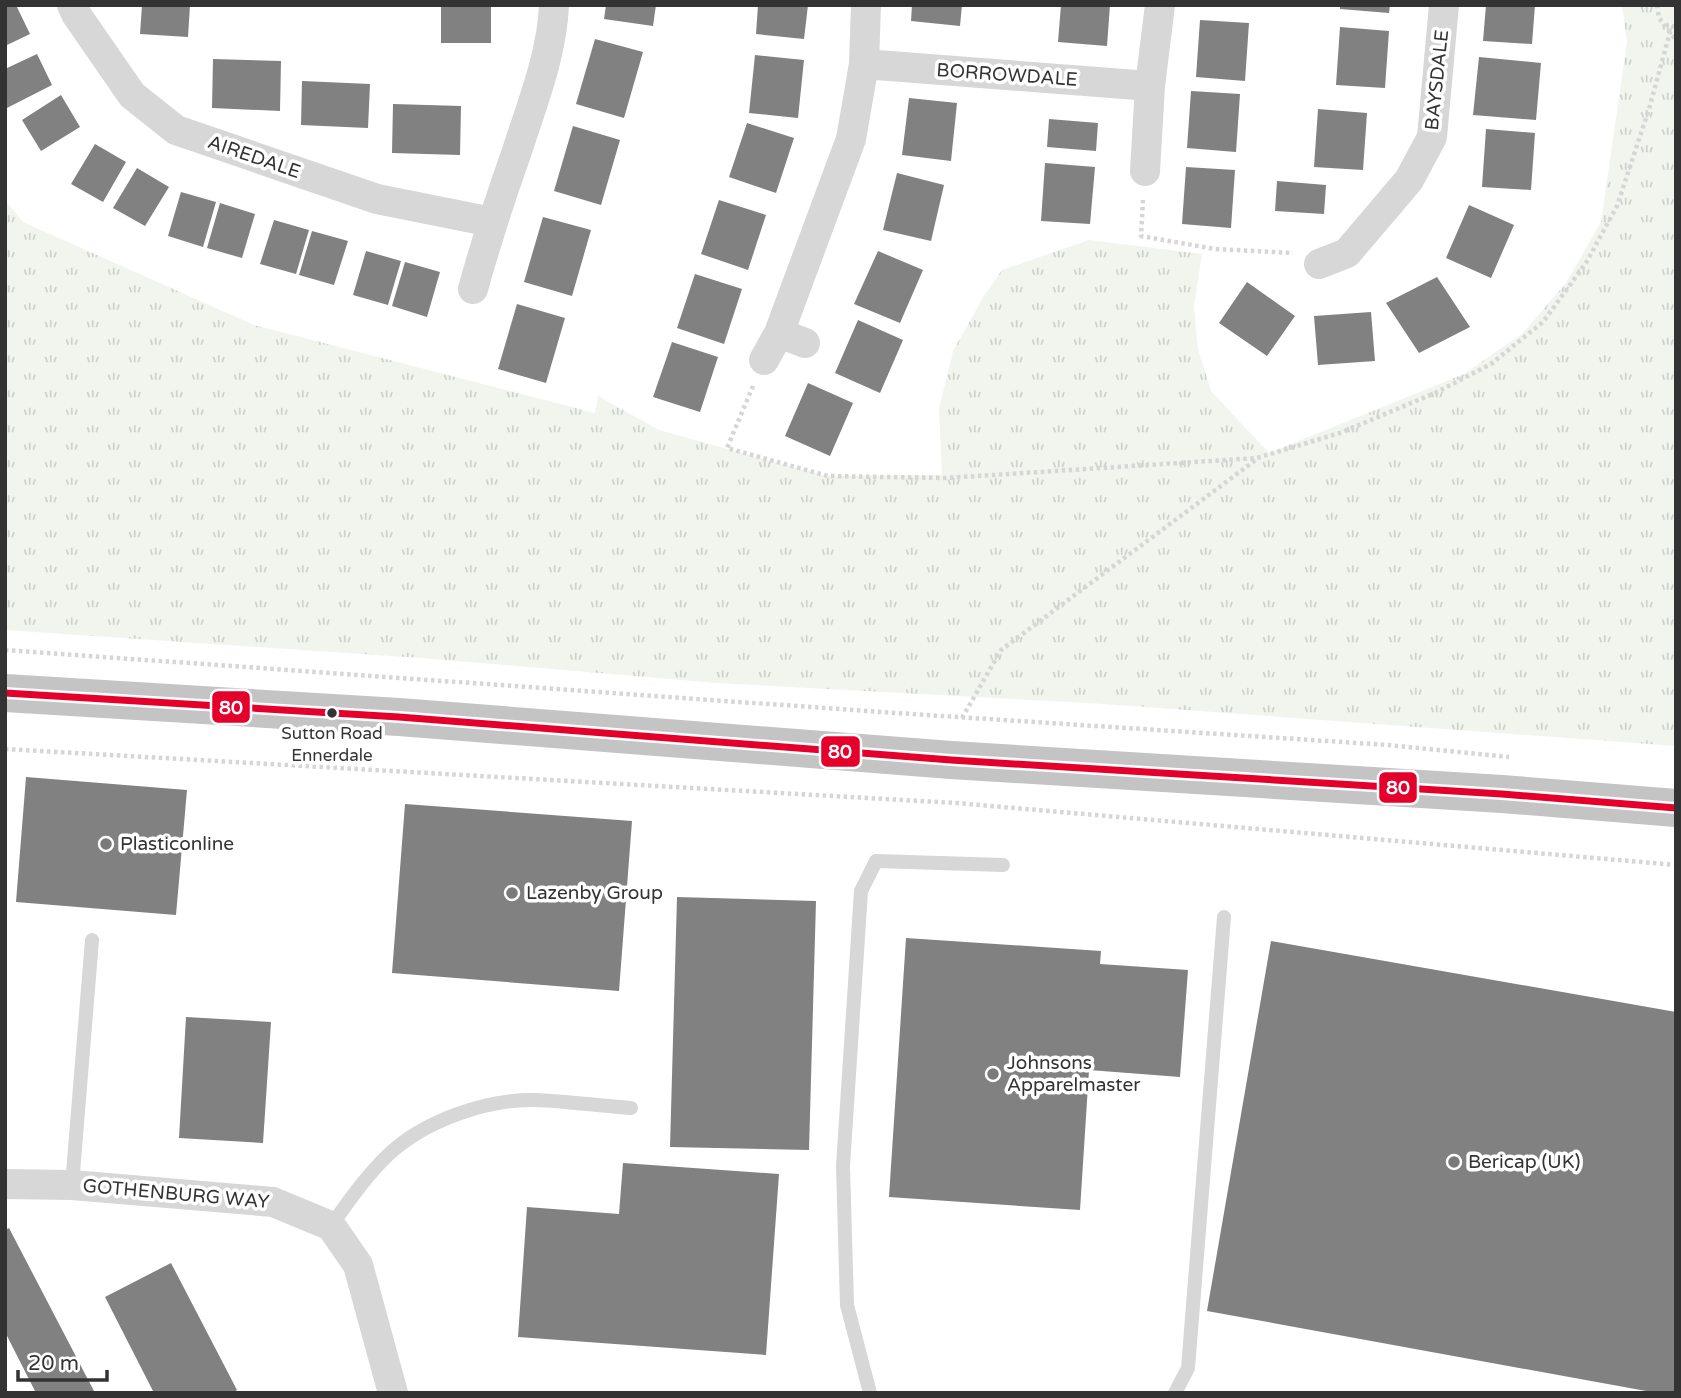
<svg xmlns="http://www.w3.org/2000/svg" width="1681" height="1398" viewBox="0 0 1681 1398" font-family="'Varela Round',sans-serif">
<defs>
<pattern id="park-tufts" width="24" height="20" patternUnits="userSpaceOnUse" patternTransform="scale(1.75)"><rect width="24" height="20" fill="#f1f5ed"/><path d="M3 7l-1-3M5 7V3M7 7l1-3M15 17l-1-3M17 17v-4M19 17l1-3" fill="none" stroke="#cfd2cc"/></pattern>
</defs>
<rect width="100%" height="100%" fill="#fff"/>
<!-- park -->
<path fill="url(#park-tufts)" d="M1622,5H1676V746L1104,704L717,683L421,658L5,630V200L23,222L254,325L595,413L598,396L659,430L826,476L942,475L939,409L953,351L984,296L1002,270L1089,240L1202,254L1194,306L1198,349L1211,391L1269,453L1464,374L1523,333L1566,283L1601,222L1627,42Z"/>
<!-- building -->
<path fill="#818181" d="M5,5H16L30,34L5,46Z
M142,5H190L188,37L140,34Z
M441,5H491V43H441Z
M606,5H656L653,26L604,19Z
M758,5H808L804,39L756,34Z
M912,5H962L960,26L911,21Z
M1061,5H1110L1107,46L1058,42Z
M1340,5H1390L1389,13L1340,9Z
M1486,5H1535L1532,44L1483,41Z
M1200,20L1249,23L1245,81L1196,77Z
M1340,27L1389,31L1385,88L1336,85Z
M595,39L643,52L624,118L576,104Z
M37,54L52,85L5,109V69Z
M755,55L804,60L798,118L749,113Z
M1479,57L1541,63L1536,120L1473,115Z
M213,59L281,61L280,111L212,108Z
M302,81L370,84L368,128L301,125Z
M1191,91L1240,94L1236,152L1187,148Z
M61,95L80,127L41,151L22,120Z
M909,98L957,103L951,161L902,155Z
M393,104L461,106L460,155L392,153Z
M1318,109L1367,113L1363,170L1314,167Z
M1049,119L1098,123L1096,151L1047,147Z
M747,123L794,138L776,193L729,177Z
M573,126L620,140L601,205L554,191Z
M1486,129L1535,133L1531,190L1482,187Z
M95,144L126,162L103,202L71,184Z
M1045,163L1095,167L1090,224L1041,221Z
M1186,167L1235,170L1231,228L1182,224Z
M137,168L169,187L145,226L113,208Z
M897,173L944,185L931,241L883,230Z
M1277,181L1326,185L1324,214L1275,211Z
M181,192L216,202L203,247L168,236Z
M719,200L766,215L748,270L701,254Z
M220,203L255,214L242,258L207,248Z
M1469,205L1514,225L1491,278L1446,258Z
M543,217L591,230L572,296L524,282Z
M274,220L309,230L296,274L260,264Z
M312,231L348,241L334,285L299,275Z
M366,251L401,261L388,305L353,295Z
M878,251L923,270L900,323L854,304Z
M405,262L440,272L427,317L392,306Z
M695,274L742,289L724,344L677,328Z
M1437,277L1470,327L1419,353L1386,303Z
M1247,282L1295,316L1267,356L1219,323Z
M517,304L565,318L546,383L498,369Z
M1371,312L1375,361L1318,365L1314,316Z
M858,320L903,340L880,393L835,373Z
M672,342L718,357L700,412L653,397Z
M808,383L853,403L830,456L785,436Z
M26,777L187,790L176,915L16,902Z
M405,804L632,821L619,991L392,973Z
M677,897L816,901L809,1150L670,1147Z
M906,938L1101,951L1100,964L1188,970L1180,1077L1089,1070L1080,1210L889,1197Z
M1271,941L1676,1012V1393H1657L1207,1311Z
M186,1017L271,1022L263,1143L179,1138Z
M623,1163L779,1174L766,1355L518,1337L527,1207L619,1214Z
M9,1228L95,1393H36L5,1332V1230Z
M171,1263L237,1390L232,1393H154L105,1297Z"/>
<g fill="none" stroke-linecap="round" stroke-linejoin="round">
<!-- path -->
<path stroke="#d6d6d6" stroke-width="4.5" stroke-dasharray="3.5 3.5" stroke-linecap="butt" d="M1657,5L1659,18L1676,40
M1143,200L1141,236L1215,249L1293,253
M753,386L727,448L828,476L946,478L1257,458L1340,433L1435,393L1491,364L1543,322L1586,263L1617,206L1649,109L1670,32L1676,23
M5,650L881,712L1388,745L1509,757
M962,718L1001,650L1257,459
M5,749L956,803L1676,865"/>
<!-- lane -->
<path stroke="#d7d7d7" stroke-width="14" d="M72,1185L92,940
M331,1226C349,1201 366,1176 388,1155C424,1121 486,1099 535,1100C567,1101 599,1106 631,1108
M870,1393L847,1305L843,1166L861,891L876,861L1003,865
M1175,1393L1188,1368L1224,917"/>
<!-- street -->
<path stroke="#d7d7d7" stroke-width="30" d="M72,5L76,14L132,95L176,130L377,199L492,222
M864,64L1150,86
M1145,171L1150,86L1160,5
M1319,264L1347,253L1409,180L1432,137L1444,5
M473,289C486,242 501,196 517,151C532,104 552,55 554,5
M779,333L805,343
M764,360L779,333L851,139L864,64L866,5
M5,1184L72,1185L273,1202L331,1226L358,1265L393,1393"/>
<!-- highway -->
<path stroke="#c4c4c4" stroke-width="38" d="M5,693L399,717L951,760L1502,794L1676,808"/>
<defs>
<path id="bus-1" d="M5,693L399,717L951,760L1502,794L1676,808"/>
</defs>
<!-- bus-1 casing -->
<use href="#bus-1" stroke="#fff" stroke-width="12"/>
<!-- bus-1 -->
<use href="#bus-1" stroke="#e4002b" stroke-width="7"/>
</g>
<!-- markers -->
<circle fill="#333" stroke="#fff" stroke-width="2.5" cx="332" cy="713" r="6"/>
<g fill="#7a7a7a" stroke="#fff" stroke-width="2.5">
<circle cx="106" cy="844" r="7"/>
<circle cx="512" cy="893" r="7"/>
<circle cx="993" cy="1074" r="7"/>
<circle cx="1454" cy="1162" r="7"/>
</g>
<g text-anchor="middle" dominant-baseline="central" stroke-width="7" stroke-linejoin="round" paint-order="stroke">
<!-- bus labels -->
<g font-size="17" fill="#333" stroke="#fff">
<text x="332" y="733">Sutton Road<tspan x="332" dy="22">Ennerdale</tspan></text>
</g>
<!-- street labels -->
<g font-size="19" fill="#333" stroke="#fff">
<text transform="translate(1007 75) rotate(4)">BORROWDALE</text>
<text transform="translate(1437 80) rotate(-84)">BAYSDALE</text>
<text transform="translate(254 157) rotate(19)">AIREDALE</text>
<text transform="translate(176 1194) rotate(5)">GOTHENBURG WAY</text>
</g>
<!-- poi labels -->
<g font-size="19" fill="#333" stroke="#fff" text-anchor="start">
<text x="120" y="844">Plasticonline</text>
<text x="526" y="893">Lazenby Group</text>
<text x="1007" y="1063">Johnsons<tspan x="1007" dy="22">Apparelmaster</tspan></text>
<text x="1468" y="1162">Bericap (UK)</text>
</g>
</g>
<g stroke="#fff" stroke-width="2.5">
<rect x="211" y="690" width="40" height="34" rx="7" fill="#e4002b"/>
<rect x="820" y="735" width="41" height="33" rx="7" fill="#e4002b"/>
<rect x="1378" y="771" width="40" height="33" rx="7" fill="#e4002b"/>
</g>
<g font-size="19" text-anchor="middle" font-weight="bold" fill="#fff">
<text x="231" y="714">80</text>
<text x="840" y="758">80</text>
<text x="1398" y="794">80</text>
</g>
<!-- border -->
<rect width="1681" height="1398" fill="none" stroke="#333333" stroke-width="14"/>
<!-- scale -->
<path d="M18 1370v10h89v-10" fill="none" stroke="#333333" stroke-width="3.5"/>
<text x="28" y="1370" font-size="21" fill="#333333" stroke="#ffffff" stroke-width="5" paint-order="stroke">20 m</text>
</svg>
